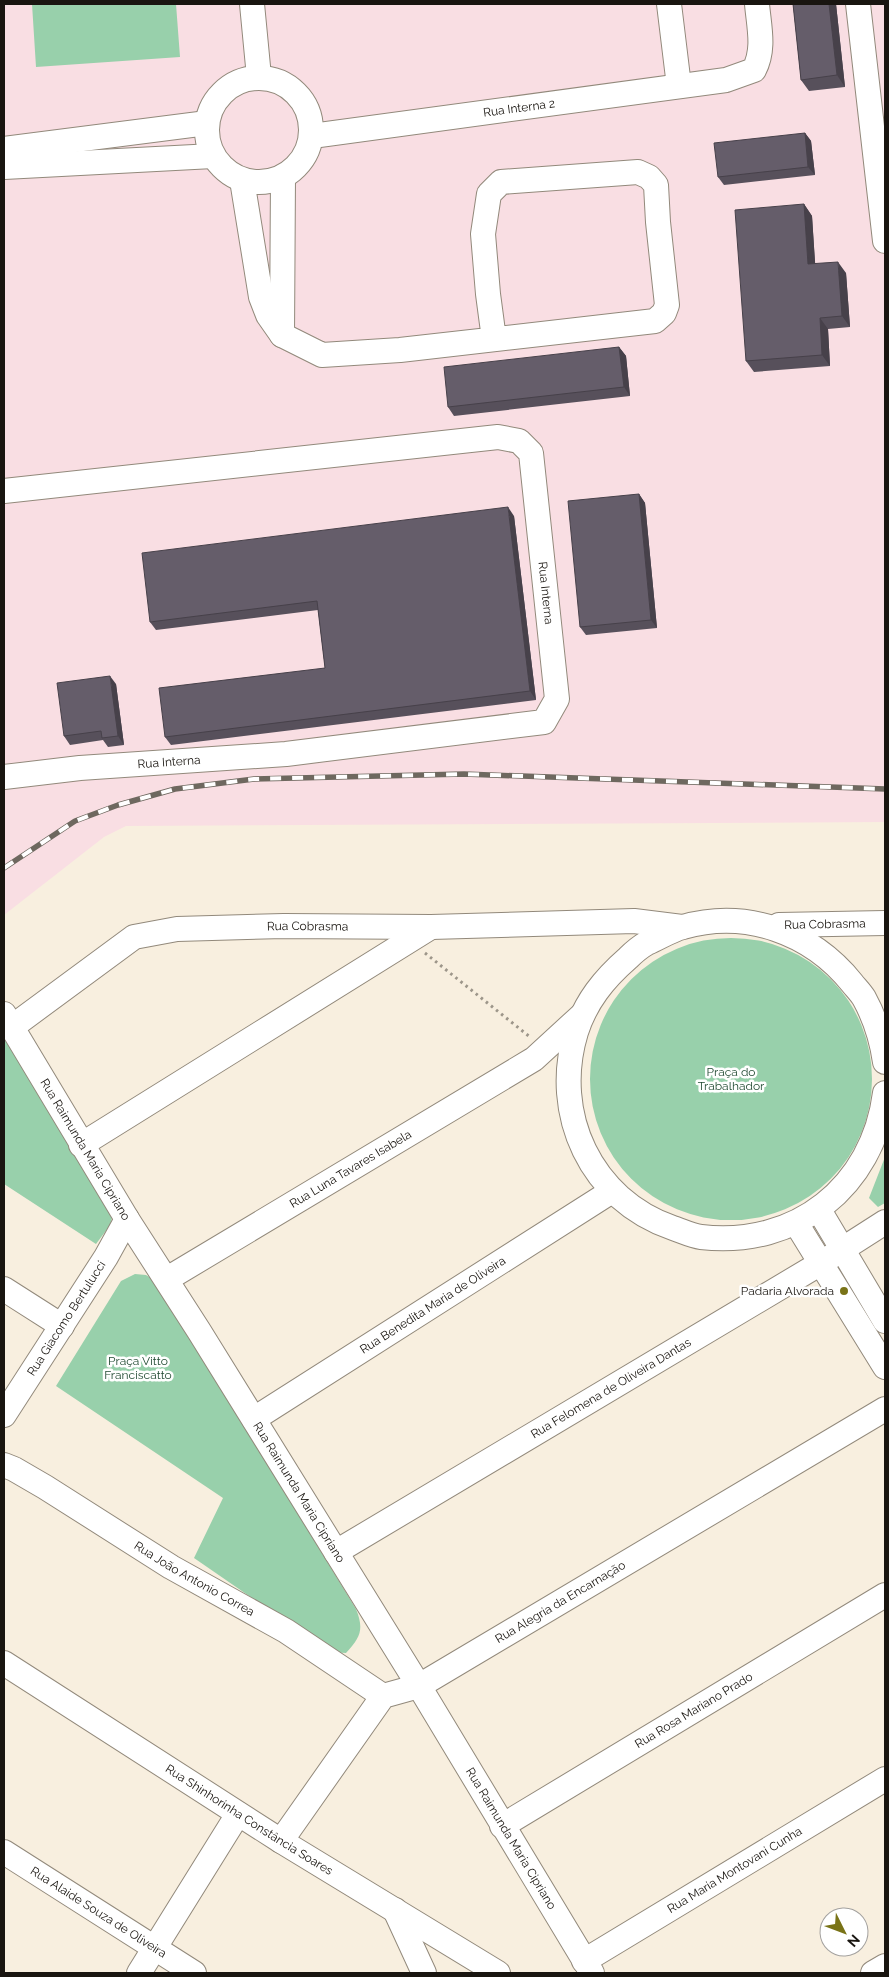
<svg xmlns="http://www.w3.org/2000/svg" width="889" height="1977" viewBox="0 0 889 1977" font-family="Raleway,sans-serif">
<rect width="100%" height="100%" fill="#f8efdf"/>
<!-- industrial -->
<path fill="#f9dee3" d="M4,4H885V822L126,826L104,837L4,915Z"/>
<!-- green -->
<path fill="#98d0ab" d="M32,4H176L180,57L36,67Z
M590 1079a141 141 0 1 1 282 0a141 141 0 1 1-282 0Z
M4,1033L113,1209L111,1224L96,1244L4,1184Z
M885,1157V1203L878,1207L869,1198Z
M135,1274L146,1275L156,1281L356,1609C364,1629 361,1637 346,1653L330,1652L194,1558L223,1498L56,1386L121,1281Z"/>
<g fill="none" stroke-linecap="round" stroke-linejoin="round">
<defs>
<g id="minor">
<path d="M252,4L259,77"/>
<path d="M669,4L679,86"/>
<path d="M858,4L885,241"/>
<circle cx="259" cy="130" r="52"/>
<path id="s1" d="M312,136L726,80L754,70C765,49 759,27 757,4"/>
<path d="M4,149L207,123"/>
<path d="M4,167L213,156"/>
<path d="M242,180L261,297L268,315L282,335L322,355L400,350L655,321L664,313L667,305L658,222L656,185L649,177L638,172L501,182L489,194L483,234L488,294L494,339"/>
<path d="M282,335L283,177"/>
<path id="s2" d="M4,491L498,437L519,441L531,453L557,699L544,722L286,754L80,768L4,777"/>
<path id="s3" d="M779,925L885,923"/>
<path id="s4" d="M4,1014L127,1219L199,1331L419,1686L592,1973"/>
<path id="s5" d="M12,1027L134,937L177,929L284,926L431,927L634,921L682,927"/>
<path d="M885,1062C882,1041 875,1018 864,998C861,993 856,988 852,983C811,932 746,909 683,927C671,930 659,938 647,943C640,947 634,952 628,958C604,979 586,1001 576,1032C551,1114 591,1200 673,1228C682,1231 692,1236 701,1237C796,1248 873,1187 885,1093"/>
<path d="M81,1145L431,927"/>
<path d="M819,1210L885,1321"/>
<path d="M796,1223L885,1367"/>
<path id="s6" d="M167,1279L534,1059L582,1015"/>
<path d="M4,1289L62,1326"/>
<path id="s7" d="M4,1415L106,1257L127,1219"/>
<path id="s8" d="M254,1419L612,1191"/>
<path id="s9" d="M4,1465L14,1469L45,1487L171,1567L286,1631L383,1696"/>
<path id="s10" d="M336,1552L821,1263L885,1222"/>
<path id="s11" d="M4,1663L281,1841L498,1973"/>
<path id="s12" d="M502,1826L885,1595"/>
<path id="s13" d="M281,1841L383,1696L419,1686L885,1409"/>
<path id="s14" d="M4,1852L194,1973"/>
<path d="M395,1910L424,1973"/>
<path id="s15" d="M584,1961L885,1779"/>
<path d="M139,1973L238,1814"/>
<path d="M873,1973L885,1966"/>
</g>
</defs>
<!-- minor casing -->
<use href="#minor" stroke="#92897b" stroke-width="26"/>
<!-- path -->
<path stroke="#9d968a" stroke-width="3" stroke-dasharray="2.5 4" stroke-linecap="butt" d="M425,953L530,1037"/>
<!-- minor -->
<use href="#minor" stroke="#fff" stroke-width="24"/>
<defs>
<path id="rail" d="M4,868L75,821L118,805L175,789L254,779L464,774L885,789"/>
</defs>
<!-- rail casing -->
<use href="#rail" stroke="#6e685f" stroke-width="5.5"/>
<!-- rail -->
<use href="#rail" stroke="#fff" stroke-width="4" stroke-dasharray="11" stroke-linecap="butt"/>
</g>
<!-- wall -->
<path fill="#57505b" d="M793,4H836L845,87L809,91L801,80Z
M805,133L811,141L815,175L724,185L718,177Z
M804,204L812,216L815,264L846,273L850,327L828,329L830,366L754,372L746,361Z
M619,347L626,356L630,396L454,416L448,407Z
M639,494L645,503L657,628L586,635L580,627Z
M514,516L536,700L171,745L165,737L325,668L318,610L156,630L150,622Z
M116,684L124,745L108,747L103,740L70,745L64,736Z"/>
<!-- shaded-wall -->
<path fill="#47414a" d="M829,4H836L845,87L837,75Z
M805,133L811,141L815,175L808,167Z
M804,204L812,216L816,276L808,264Z
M838,262L846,273L850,327L842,316Z
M820,318L828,329L830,366L822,355Z
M619,347L626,356L630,396L624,387Z
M639,494L645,503L657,628L651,620Z
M508,507L514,516L536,700L530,691Z
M110,676L116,684L124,745L118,736Z"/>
<!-- building -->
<path fill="#655d6a" stroke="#47414a" d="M793,4H829L837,75L801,80Z
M805,133L808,167L718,177L714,143Z
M804,204L808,264L838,262L842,316L820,318L822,355L746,361L735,210Z
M619,347L624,387L448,407L444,367Z
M639,494L651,620L580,627L568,501Z
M508,507L530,691L165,737L159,688L325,668L317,601L150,622L142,553Z
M110,676L118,736L102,738L101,731L64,736L57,683Z"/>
<!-- markers -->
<circle fill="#797317" stroke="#fff" stroke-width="2" cx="844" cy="1291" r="5"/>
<g text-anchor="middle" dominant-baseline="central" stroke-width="5" stroke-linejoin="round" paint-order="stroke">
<!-- street labels -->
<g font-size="12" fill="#191510" stroke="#fff">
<text stroke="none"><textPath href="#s1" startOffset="209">Rua Interna 2</textPath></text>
<text stroke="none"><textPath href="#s2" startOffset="676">Rua Interna</textPath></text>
<text transform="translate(169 762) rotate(-4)">Rua Interna</text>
<text stroke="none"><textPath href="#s3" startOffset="46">Rua Cobrasma</textPath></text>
<text stroke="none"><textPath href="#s5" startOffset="326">Rua Cobrasma</textPath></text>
<text stroke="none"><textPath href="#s4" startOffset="158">Rua Raimunda Maria Cipriano</textPath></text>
<text stroke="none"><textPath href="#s6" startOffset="214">Rua Luna Tavares Isabela</textPath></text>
<text stroke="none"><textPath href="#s8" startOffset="212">Rua Benedita Maria de Oliveira</textPath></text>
<text stroke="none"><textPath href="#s7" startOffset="115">Rua Giacomo Bertulucci</textPath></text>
<text stroke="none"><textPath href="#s10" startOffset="320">Rua Felomena de Oliveira Dantas</textPath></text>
<text stroke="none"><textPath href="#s4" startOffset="562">Rua Raimunda Maria Cipriano</textPath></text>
<text stroke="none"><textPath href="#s9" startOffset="222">Rua João Antonio Correa</textPath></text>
<text stroke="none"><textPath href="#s13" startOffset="379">Rua Alegria da Encarnação</textPath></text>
<text stroke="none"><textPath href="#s12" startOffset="224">Rua Rosa Mariano Prado</textPath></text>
<text stroke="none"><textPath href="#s11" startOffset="291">Rua Shinhorinha Constância Soares</textPath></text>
<text stroke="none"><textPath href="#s4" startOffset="968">Rua Raimunda Maria Cipriano</textPath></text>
<text stroke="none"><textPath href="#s15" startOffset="176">Rua Maria Montovani Cunha</textPath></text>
<text stroke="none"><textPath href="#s14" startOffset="112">Rua Alaide Souza de Oliveira</textPath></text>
</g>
<!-- park labels -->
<g font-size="12" fill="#214a32" stroke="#fff">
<text x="731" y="1072">Praça do<tspan x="731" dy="14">Trabalhador</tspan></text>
<text x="138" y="1361">Praça Vitto<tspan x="138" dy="14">Franciscatto</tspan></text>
</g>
<!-- poi labels -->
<g font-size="12" fill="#191510" stroke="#fff" text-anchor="end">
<text x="834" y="1291">Padaria Alvorada</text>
</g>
</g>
<!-- border -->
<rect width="889" height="1977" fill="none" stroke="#191510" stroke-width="10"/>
<!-- north arrow -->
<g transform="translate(844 1932) rotate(132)"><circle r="24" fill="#ffffff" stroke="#a3a19f"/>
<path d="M0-4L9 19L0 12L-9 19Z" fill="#797317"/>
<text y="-8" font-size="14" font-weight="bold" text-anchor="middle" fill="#191510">N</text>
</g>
</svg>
